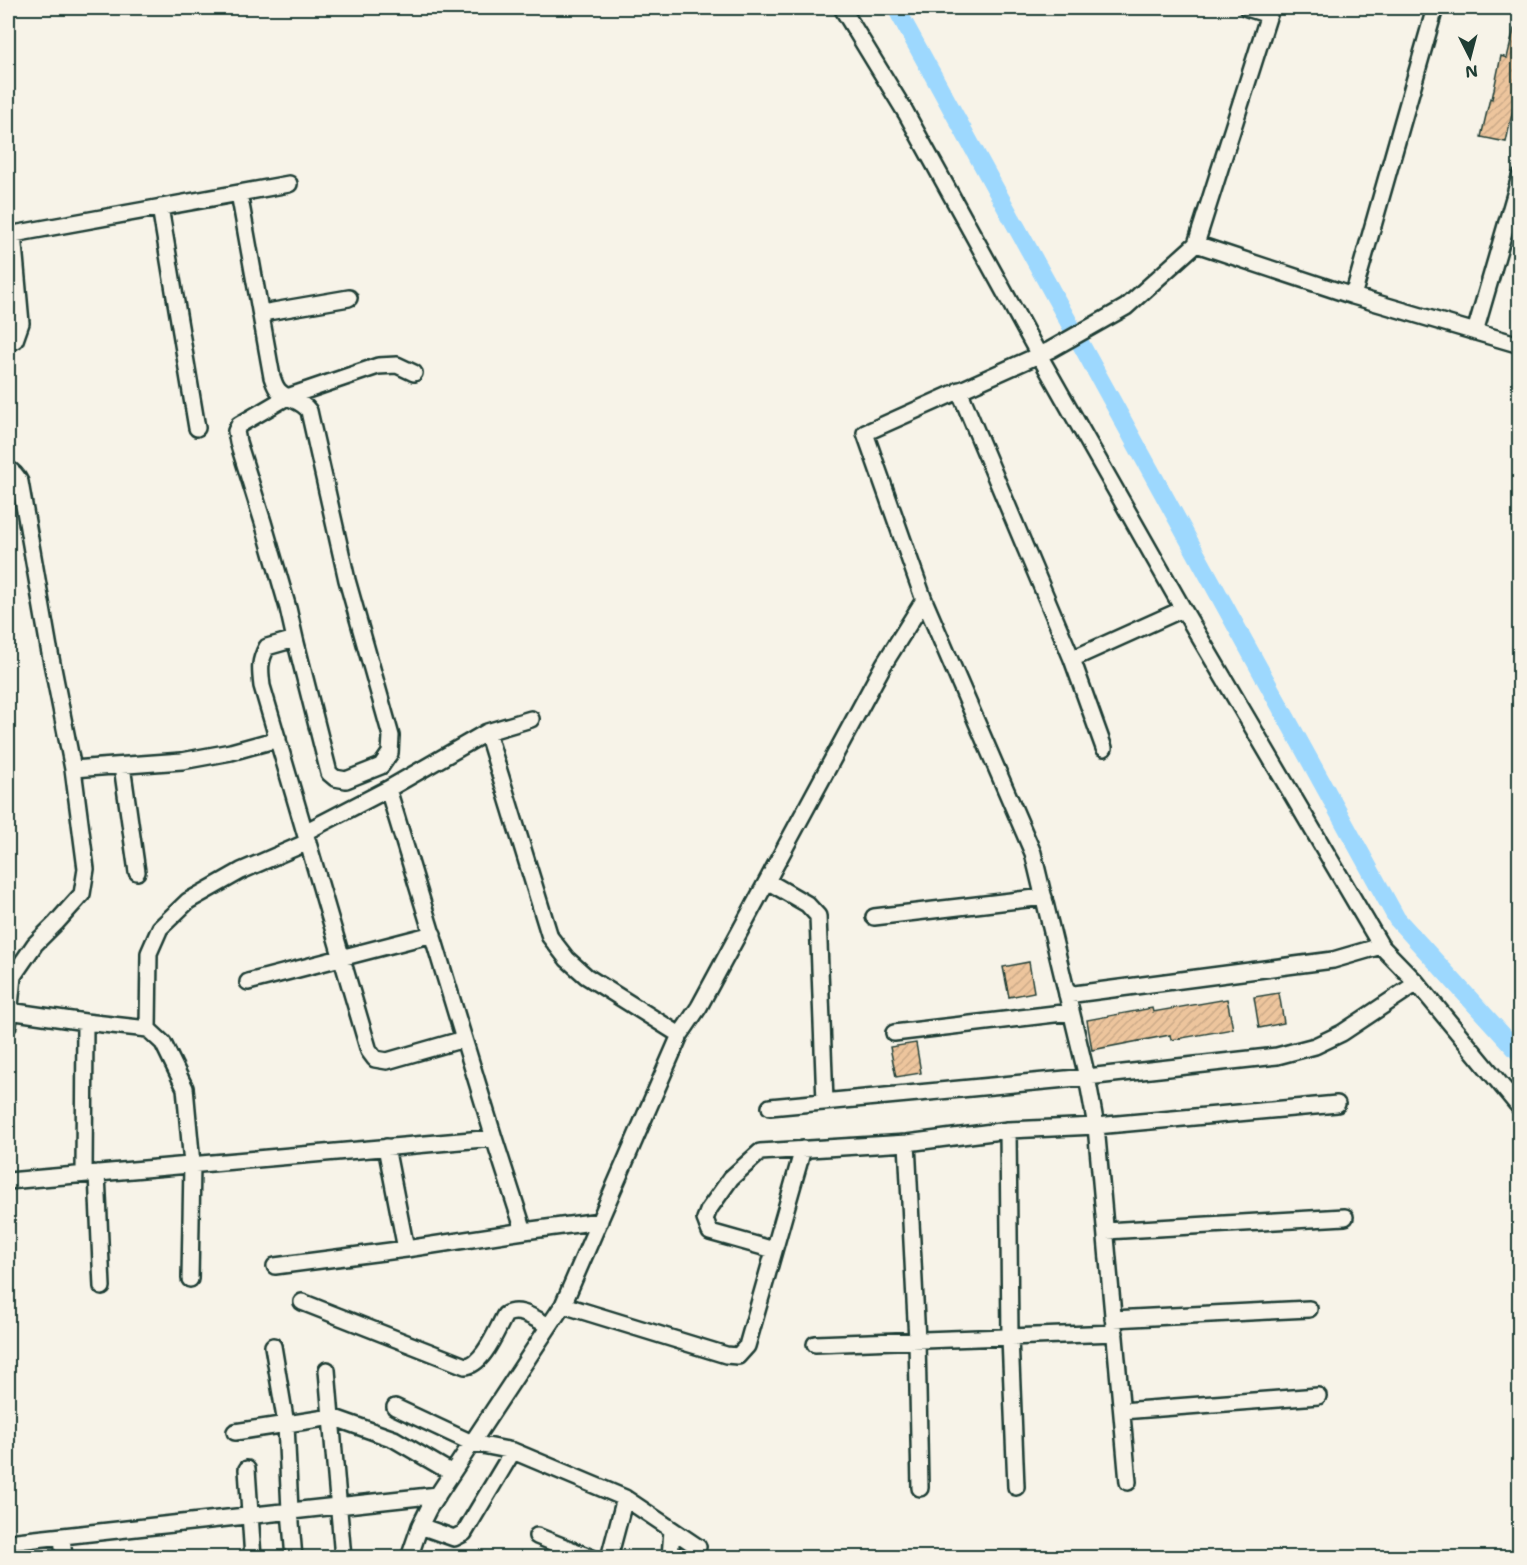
<svg xmlns="http://www.w3.org/2000/svg" width="1527" height="1565" viewBox="0 0 1527 1565" font-family="'Shantell Sans',sans-serif">
<defs>
<pattern id="building-hatch" width="6" height="6" patternUnits="userSpaceOnUse" patternTransform="scale(1.5)"><rect width="6" height="6" fill="#edc59d"/><path d="M-1 1l2-2M0 6l6-6M5 7l2-2" fill="none" stroke="#cbaa88"/></pattern>
</defs>
<rect width="100%" height="100%" fill="#f7f3e8"/>
<filter id="ink" filterUnits="userSpaceOnUse"><feTurbulence type="fractalNoise" baseFrequency=".0167" numOctaves="2"/><feDisplacementMap in="SourceGraphic" scale="12" xChannelSelector="R" yChannelSelector="G"/><feConvolveMatrix kernelMatrix="1 2 1 2 8 2 1 2 1" color-interpolation-filters="sRGB"/></filter>
<g filter="url(#ink)">
<g fill="none" stroke-linecap="round" stroke-linejoin="round">
<!-- canal -->
<path stroke="#9dd8fe" stroke-width="18" d="M896,8L1397,919L1520,1054"/>
</g>
<!-- building -->
<path fill="url(#building-hatch)" stroke="#1f3d34" stroke-width="1.5" d="M1514,29L1520,30V91L1518,100H1515L1506,142L1481,137L1490,98L1492,99L1501,56L1507,58Z
M1029,962L1034,992L1009,997L1003,967Z
M1279,993L1284,1023L1259,1028L1254,997Z
M1227,999L1233,1029L1171,1040L1170,1035L1092,1050L1087,1020L1152,1008L1153,1012Z
M916,1043L921,1073L896,1077L890,1047Z"/>
<g fill="none" stroke-linecap="round" stroke-linejoin="round">
<defs>
<path id="minor" d="M842,8L906,113L1039,355L1183,609L1381,946L1417,983L1520,1108
M1247,8L1269,15
M1271,8L1196,244L1353,296L1520,345
M239,193L272,377C274,382 275,387 279,391C289,401 300,399 309,411L347,580L391,736L390,753L381,766L346,780L335,778L329,773L295,639
M160,207L197,428
M8,235L289,184
M1353,296L1435,8
M262,313L349,298
M1475,332L1520,177
M8,343L15,340L21,323L13,234
M414,373L397,365L378,366L287,397L239,425L236,431L238,442L263,522L288,608L295,639L267,647C259,662 260,669 262,686L369,1051L375,1059L387,1061L464,1039
M959,390L1072,659L1104,748
M8,469C14,472 17,476 20,482L49,648L73,769L86,869L82,894L56,923L35,944L13,976L8,1026
M1072,659L1183,609
M487,732L550,937L567,959L586,976L680,1035
M122,766L137,872
M73,769L182,761L231,752L278,739
M388,789L494,1138L524,1231L600,1221
M305,832L388,789L487,732L531,719
M767,881L807,904L818,916L825,1102
M874,917L1044,897
M248,982L433,934
M1067,995L1333,960L1381,946
M9,1011L85,1022
M148,1029L149,953L160,928L188,901L241,871L308,842
M894,1033L1071,1012
M770,1107L1087,1077L1277,1056L1315,1046L1342,1033L1417,983
M1008,1130L1010,1337L1016,1487
M907,1143L917,1340L920,1488
M386,1147L406,1249
M97,1173L102,1287
M84,1174L85,1022L148,1029L163,1043L185,1088L192,1164L190,1279
M8,1181L494,1138
M1106,1231L1345,1217
M774,1250L710,1232L705,1219L709,1209L731,1178L760,1152L907,1143L1008,1130L1096,1126L1337,1104
M275,1266L406,1249L524,1231
M302,1302L465,1366C483,1366 497,1329 505,1315C519,1306 535,1319 549,1326
M563,1305L726,1355L738,1356L747,1346L803,1149
M1113,1319L1309,1309
M815,1344L1115,1333
M273,1346L286,1424L290,1511L294,1558
M327,1370L343,1558
M395,1407L472,1443L513,1451L625,1498L698,1547
M1122,1411L1318,1396
M235,1432L332,1417L394,1439L452,1473
M247,1469L253,1558
M1128,1482L1096,1126L1087,1077L1033,853L924,600L865,433L1050,350L1126,307L1196,244
M420,1526L454,1538L464,1533L513,1451
M62,1536L64,1558
M537,1536L592,1558
M17,1541L438,1495
M409,1558L420,1526L429,1508L563,1305L680,1035L699,1007L884,664L924,600
M609,1558L625,1498
M670,1558L672,1530"/>
</defs>
<!-- minor casing -->
<use href="#minor" stroke="#1f3d34" stroke-width="20"/>
<!-- minor -->
<use href="#minor" stroke="#f7f3e8" stroke-width="15"/>
</g>
</g>
<!-- margin -->
<rect width="1527" height="1565" fill="none" stroke="#f7f3e8" stroke-width="30"/>
<rect x="15" y="15" width="1497" height="1535" fill="none" stroke="#1f3d34" stroke-width="2" filter="url(#ink)"/>
<!-- north arrow -->
<g transform="translate(1470 57) rotate(174)" stroke="#f7f3e8" stroke-width="4.5" paint-order="stroke">
<path d="M0-4.5L10 22L0 15L-10 22Z" fill="#1f3d34"/>
<text y="-9" font-size="16" font-weight="bold" text-anchor="middle" fill="#1f3d34">N</text>
</g>
</svg>
